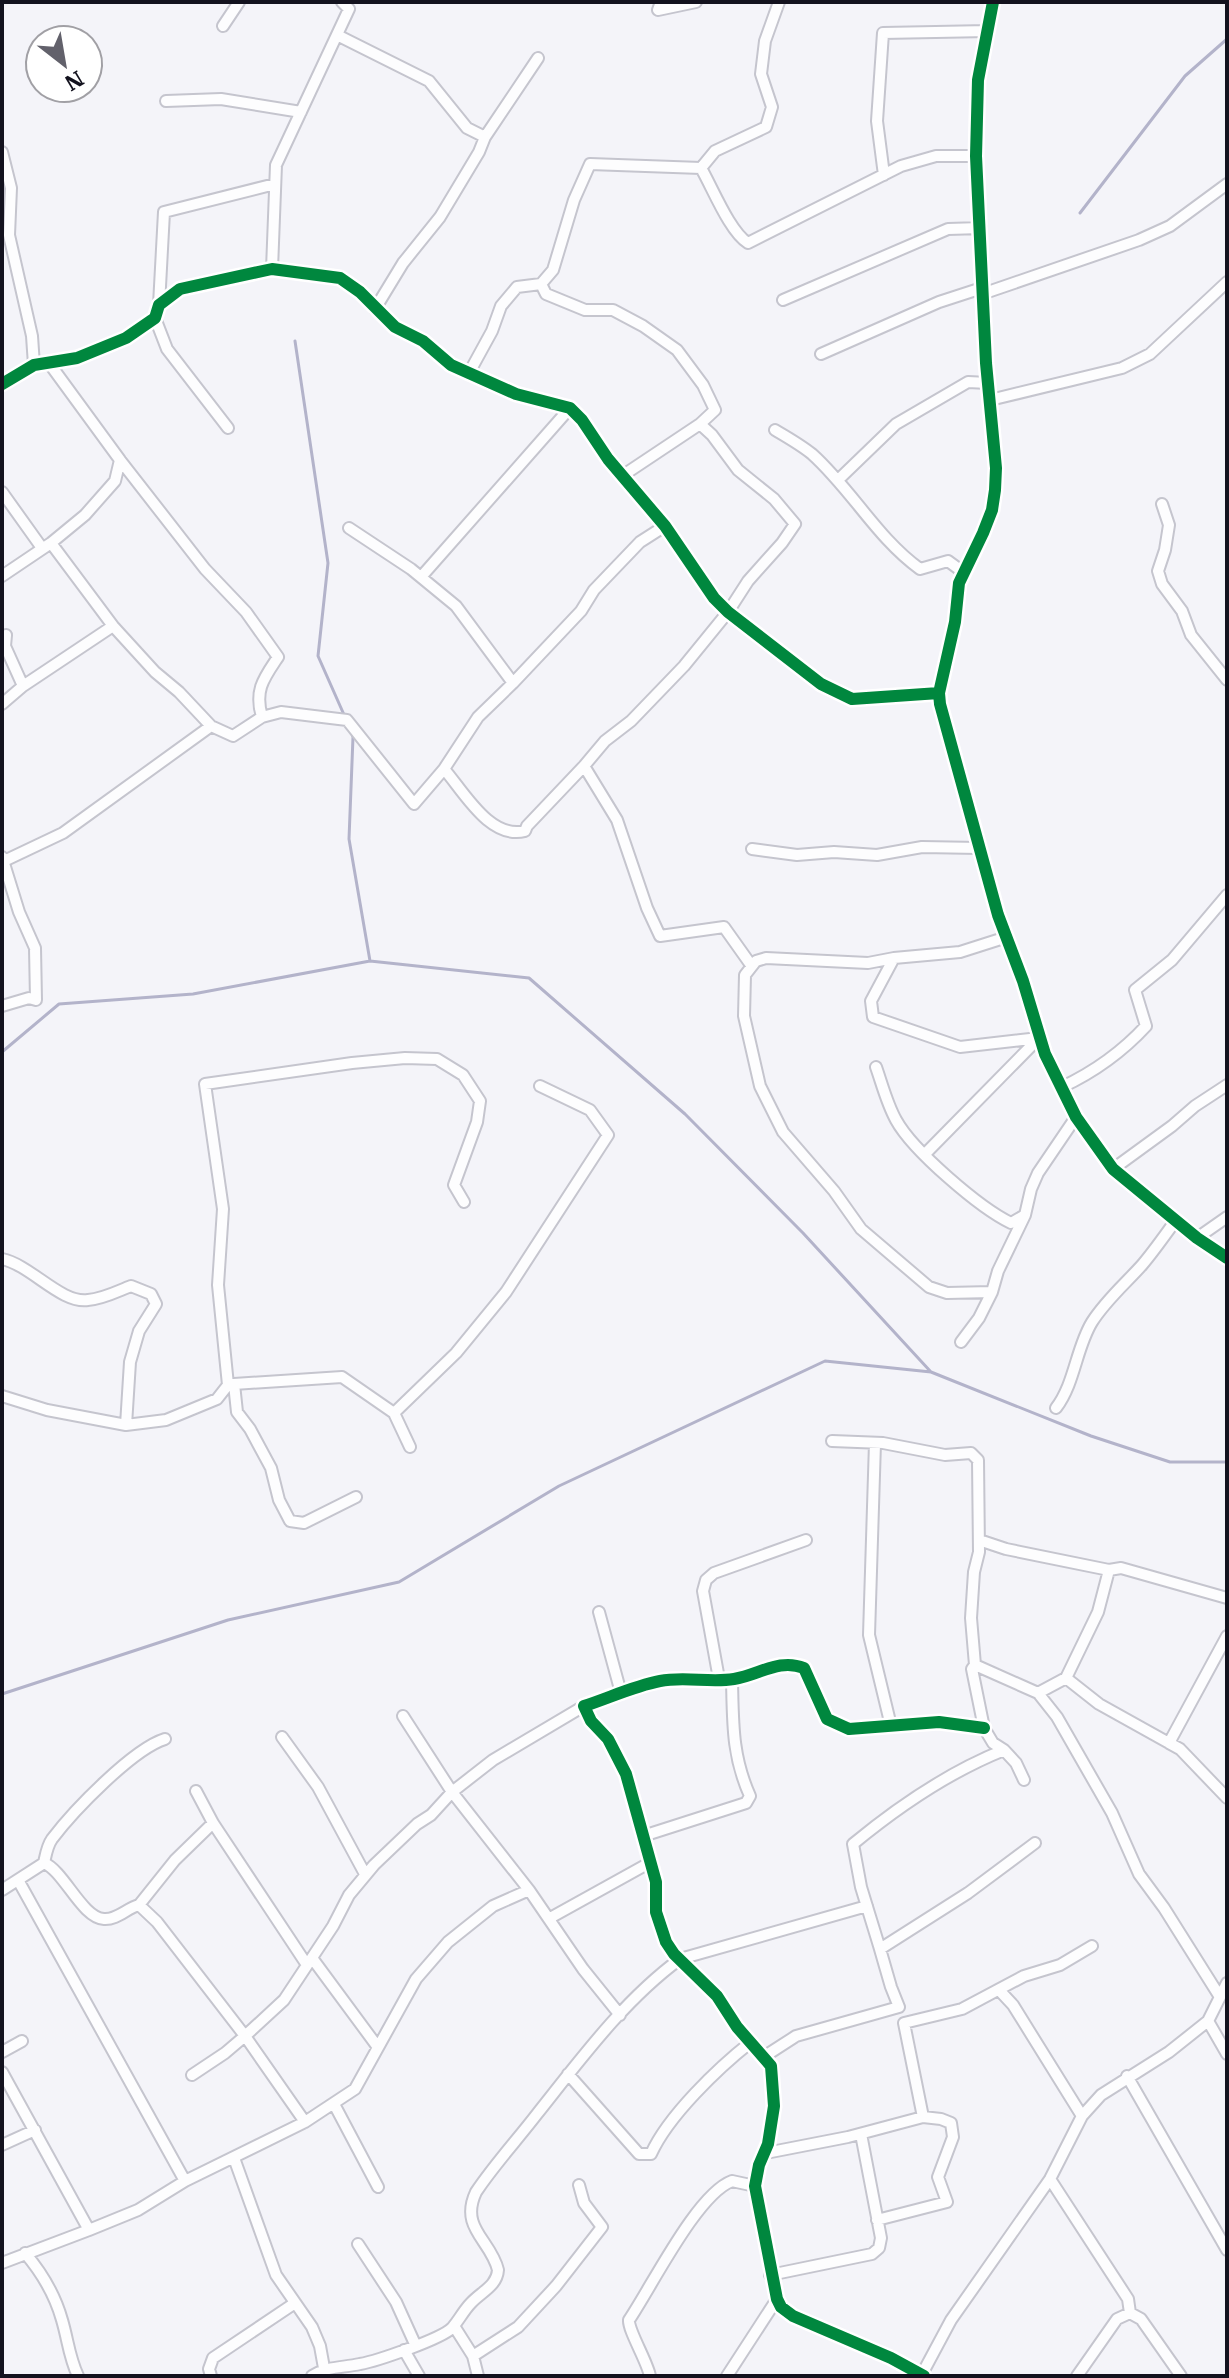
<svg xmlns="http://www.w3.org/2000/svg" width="1229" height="2378" viewBox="0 0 1229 2378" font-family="'IBM Plex Serif',serif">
<rect width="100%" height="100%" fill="#f4f4f9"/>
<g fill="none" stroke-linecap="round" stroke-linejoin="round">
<!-- stream -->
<path stroke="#b3b3ca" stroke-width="3" d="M1080,213L1185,76L1227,39
M295,341L328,563L318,656L345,717
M351,731L353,737L349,839L370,961
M2,1052L59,1004L193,994L370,961L529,978L685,1114L803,1233L931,1372
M2,1694L228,1620L399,1582L559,1486L825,1361L931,1372L1091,1436L1170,1462H1227"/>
<defs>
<path id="minor" d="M661,2L658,10L696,2
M993,2L978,80L976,156L986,363L996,468L995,490L992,510L983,533L959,583L955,622L939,693L940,704L998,915L1023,981L1045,1054L1076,1117L1113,1169L1197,1238L1227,1258
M223,26L239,2
M337,35L429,81L467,128L485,137L479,152L440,217L403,263L375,309
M166,101L221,99L301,112
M485,137L538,58
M2,152L11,188L9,235L32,336L34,365
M701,168L715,151L766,127L772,107L761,74L765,41L779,2
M884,175L877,121L883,33L988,31
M272,269L276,165L349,9L342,2
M541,284L546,294L585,310H613L643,326L677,350L703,385L715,410L700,424
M982,294L1139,240L1170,226L1227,184
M783,300L948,229L981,228
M159,305L164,212L275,184
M155,318L167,349L228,428
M821,354L939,302L982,288
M469,373L492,331L501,306L517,287L541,284L553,270L574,200L590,164L701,168C713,189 730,232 748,243L901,166L936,156H976
M2,384L34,365L77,358L126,338L155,318L159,305L180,289L272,269L340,278L360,292L395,327L423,341L451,365L516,394L570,408L582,420L608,459L665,526L714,598L728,612L821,684L852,699L939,693
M990,400L1122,368L1150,354L1227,282
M775,430C787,437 801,445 812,454C852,490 877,538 920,569L948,561L963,572
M120,460L205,569L246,612L278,657C264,678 254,690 262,717
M838,480L896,424L968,382L988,383
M2,492L42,548
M1162,504L1169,525L1165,550L1158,571L1162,584L1182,611L1191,635L1227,680
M349,528L411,569L456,606L513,683L581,611L594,590L640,542L665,526
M51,543L113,626L155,672L179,692L211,726L233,736L262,717L281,712L347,720L414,804L444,769L478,717L513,683
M2,576L51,543L85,515L115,481L120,460L49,363
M421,577L570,408
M6,635L5,646L23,686
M2,704L23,686L113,626
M584,766L617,820L647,908L660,936L724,927L751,965
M444,769C464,792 490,840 525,831L527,826L584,766L605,741L631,721L684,666L728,612L748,581L782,543L795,524L774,499L738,470L712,435L700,424L622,476
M752,849L797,855L834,852L877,855L922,847L979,848
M2,857L19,912L35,948L36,1000L29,998L2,1006
M4,861L63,833L211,726
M894,958L871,1001L873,1017L960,1047L1039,1038L925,1154
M876,1067C882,1084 887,1104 896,1120C913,1151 980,1208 1011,1223L1025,1215
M1062,1087C1094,1072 1122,1052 1146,1026L1135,990L1172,960L1227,895
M1113,1169L1172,1126L1195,1106L1227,1085
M1197,1238L1227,1217
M2,1259C31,1265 61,1304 88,1300C103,1299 118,1291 131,1286L151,1294L156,1304L139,1331L130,1362L126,1425
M992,1292L947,1293L929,1287L861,1229L834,1191L783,1132L760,1086L744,1016L745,975L756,961L766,958L868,963L894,958L960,952L1007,937
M961,1342L979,1318L992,1292L998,1271L1025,1215L1031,1189L1038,1173L1076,1117
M234,1384L342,1377L394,1413L410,1447
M228,1385L218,1285L223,1209L205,1084L352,1063L405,1058L437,1059L463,1075L480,1101L477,1122L454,1185L464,1202
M2,1396L47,1410L126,1425L166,1420L217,1399L228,1385L234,1384L237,1412L250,1429L271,1468L279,1500L290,1521L304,1523L356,1497
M1056,1408C1075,1383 1076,1348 1092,1322C1106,1300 1125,1284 1142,1265C1154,1251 1165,1235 1176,1220
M394,1413L456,1353L506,1292L608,1135L590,1110L540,1086
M832,1441L883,1443L945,1455L971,1453L978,1460L979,1552L974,1572L971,1618L975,1665L972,1669L984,1728L993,1743L1004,1750L1016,1763L1024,1780
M875,1443L869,1635L891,1726
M979,1540L1006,1549L1109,1570
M599,1612L621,1693
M1227,1636L1169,1743L1180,1749L1227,1798
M975,1665L1038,1693L1057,1717L1112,1813L1139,1874L1164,1908L1220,1997
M1066,1678L1098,1612L1109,1570L1121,1568L1227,1598
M719,1679L703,1591L706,1580L714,1573L806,1540
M1038,1693L1066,1678L1099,1704L1169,1743
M403,1716L452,1792L529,1890
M282,1737L318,1787L365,1874
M1004,1750C949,1772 899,1806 853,1844L861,1887L880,1949L968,1893L1035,1843
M196,1791L213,1823
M643,1836L746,1803L750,1796C732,1756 733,1723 732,1680
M44,1863C64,1871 82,1918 104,1919C117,1920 127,1908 139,1905L157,1922L245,2036L225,2053L192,2075
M44,1863C46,1854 47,1846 52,1839C74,1810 133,1749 165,1739
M18,1880L185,2181
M2,1890L44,1863
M139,1905L175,1860L213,1823L307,1965
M550,1918L651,1862
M312,1958L377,2046
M999,1990L1013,2005L1082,2116
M1208,2021L1227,2054
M2,2052L22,2041
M765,2056L796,2036L899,2007L891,1987L880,1949
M2,2072L89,2230L2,2263
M568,2074L639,2154H651C668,2116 718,2068 751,2042
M1127,2076L1227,2250
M334,2104L378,2187
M305,2122L245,2036L284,2000L333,1926L349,1895L374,1865L417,1824L431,1815L452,1792L493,1760L584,1706
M2,2145L35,2130
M766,2153L848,2137L923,2117L904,2023L962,2009L1024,1976L1060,1965L1092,1946
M234,2158L276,2275L312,2327L320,2346L324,2368
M1050,2179L1128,2299L1130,2313
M877,2220L947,2202L938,2177L953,2137L951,2123L941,2119L923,2117
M89,2230L138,2210L185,2181L305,2122L355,2089L416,1979L448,1942L493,1906L529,1890L583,1969L620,2015
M358,2244L396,2302L415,2344
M25,2253C42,2273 55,2295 62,2320C68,2340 69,2357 78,2376
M770,2275L872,2254L879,2248L881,2238L861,2134
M454,2326L473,2356L478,2376
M404,2350L419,2376
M473,2356L518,2327L556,2286L602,2227L584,2203L579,2185
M211,2376L209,2369L213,2358L295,2303
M312,2376C328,2366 342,2368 360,2364C377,2361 441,2339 452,2328C459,2320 464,2310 471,2303C481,2292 497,2286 498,2270C491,2240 459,2228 476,2192C494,2165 517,2140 537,2114C580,2060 624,2000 680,1959L867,1906
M650,2376C647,2361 628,2330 629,2320C652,2286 697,2194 732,2181L755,2186
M727,2376L777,2299
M921,2376L951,2320L1050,2179L1082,2116L1101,2095L1169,2052L1208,2021L1227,1983
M924,2376L891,2358L793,2316L781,2307L777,2299L755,2186L759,2165L768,2144L774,2106L771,2066L737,2027L717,1996L674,1954L666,1942L656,1912V1882L626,1774L608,1739L591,1721L584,1706C609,1698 634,1686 660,1681C684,1676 710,1683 734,1679C759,1675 779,1658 804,1668L827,1719L849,1729L939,1722L984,1728
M1077,2376L1117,2319L1130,2313L1141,2319L1181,2376"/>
</defs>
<!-- minor casing -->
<use href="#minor" stroke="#c5c5ce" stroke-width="14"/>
<!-- minor -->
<use href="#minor" stroke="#fdfdfe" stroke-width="10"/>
<defs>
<path id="cycleway" d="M993,2L978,80L976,156L986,363L996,468L995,490L992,510L983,533L959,583L955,622L939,693L940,704L998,915L1023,981L1045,1054L1076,1117L1113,1169L1197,1238L1227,1258
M2,384L34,365L77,358L126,338L155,318L159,305L180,289L272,269L340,278L360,292L395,327L423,341L451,365L516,394L570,408L582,420L608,459L665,526L714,598L728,612L821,684L852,699L939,693
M924,2376L891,2358L793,2316L781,2307L777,2299L755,2186L759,2165L768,2144L774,2106L771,2066L737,2027L717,1996L674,1954L666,1942L656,1912V1882L626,1774L608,1739L591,1721L584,1706C609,1698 634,1686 660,1681C684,1676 710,1683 734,1679C759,1675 779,1658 804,1668L827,1719L849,1729L939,1722L984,1728"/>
</defs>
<!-- cycleway casing -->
<use href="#cycleway" stroke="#fff" stroke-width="17"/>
<!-- cycleway -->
<use href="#cycleway" stroke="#00873e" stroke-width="12"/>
</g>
<!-- border -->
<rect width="1229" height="2378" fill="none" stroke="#13121e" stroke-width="8"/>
<!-- north arrow -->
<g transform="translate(64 64) rotate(149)"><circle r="38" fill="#ffffff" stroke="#a1a0a5" stroke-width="2"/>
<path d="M0-6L14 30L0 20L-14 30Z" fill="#62616b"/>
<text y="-12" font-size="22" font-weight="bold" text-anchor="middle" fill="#13121e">N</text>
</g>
</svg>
